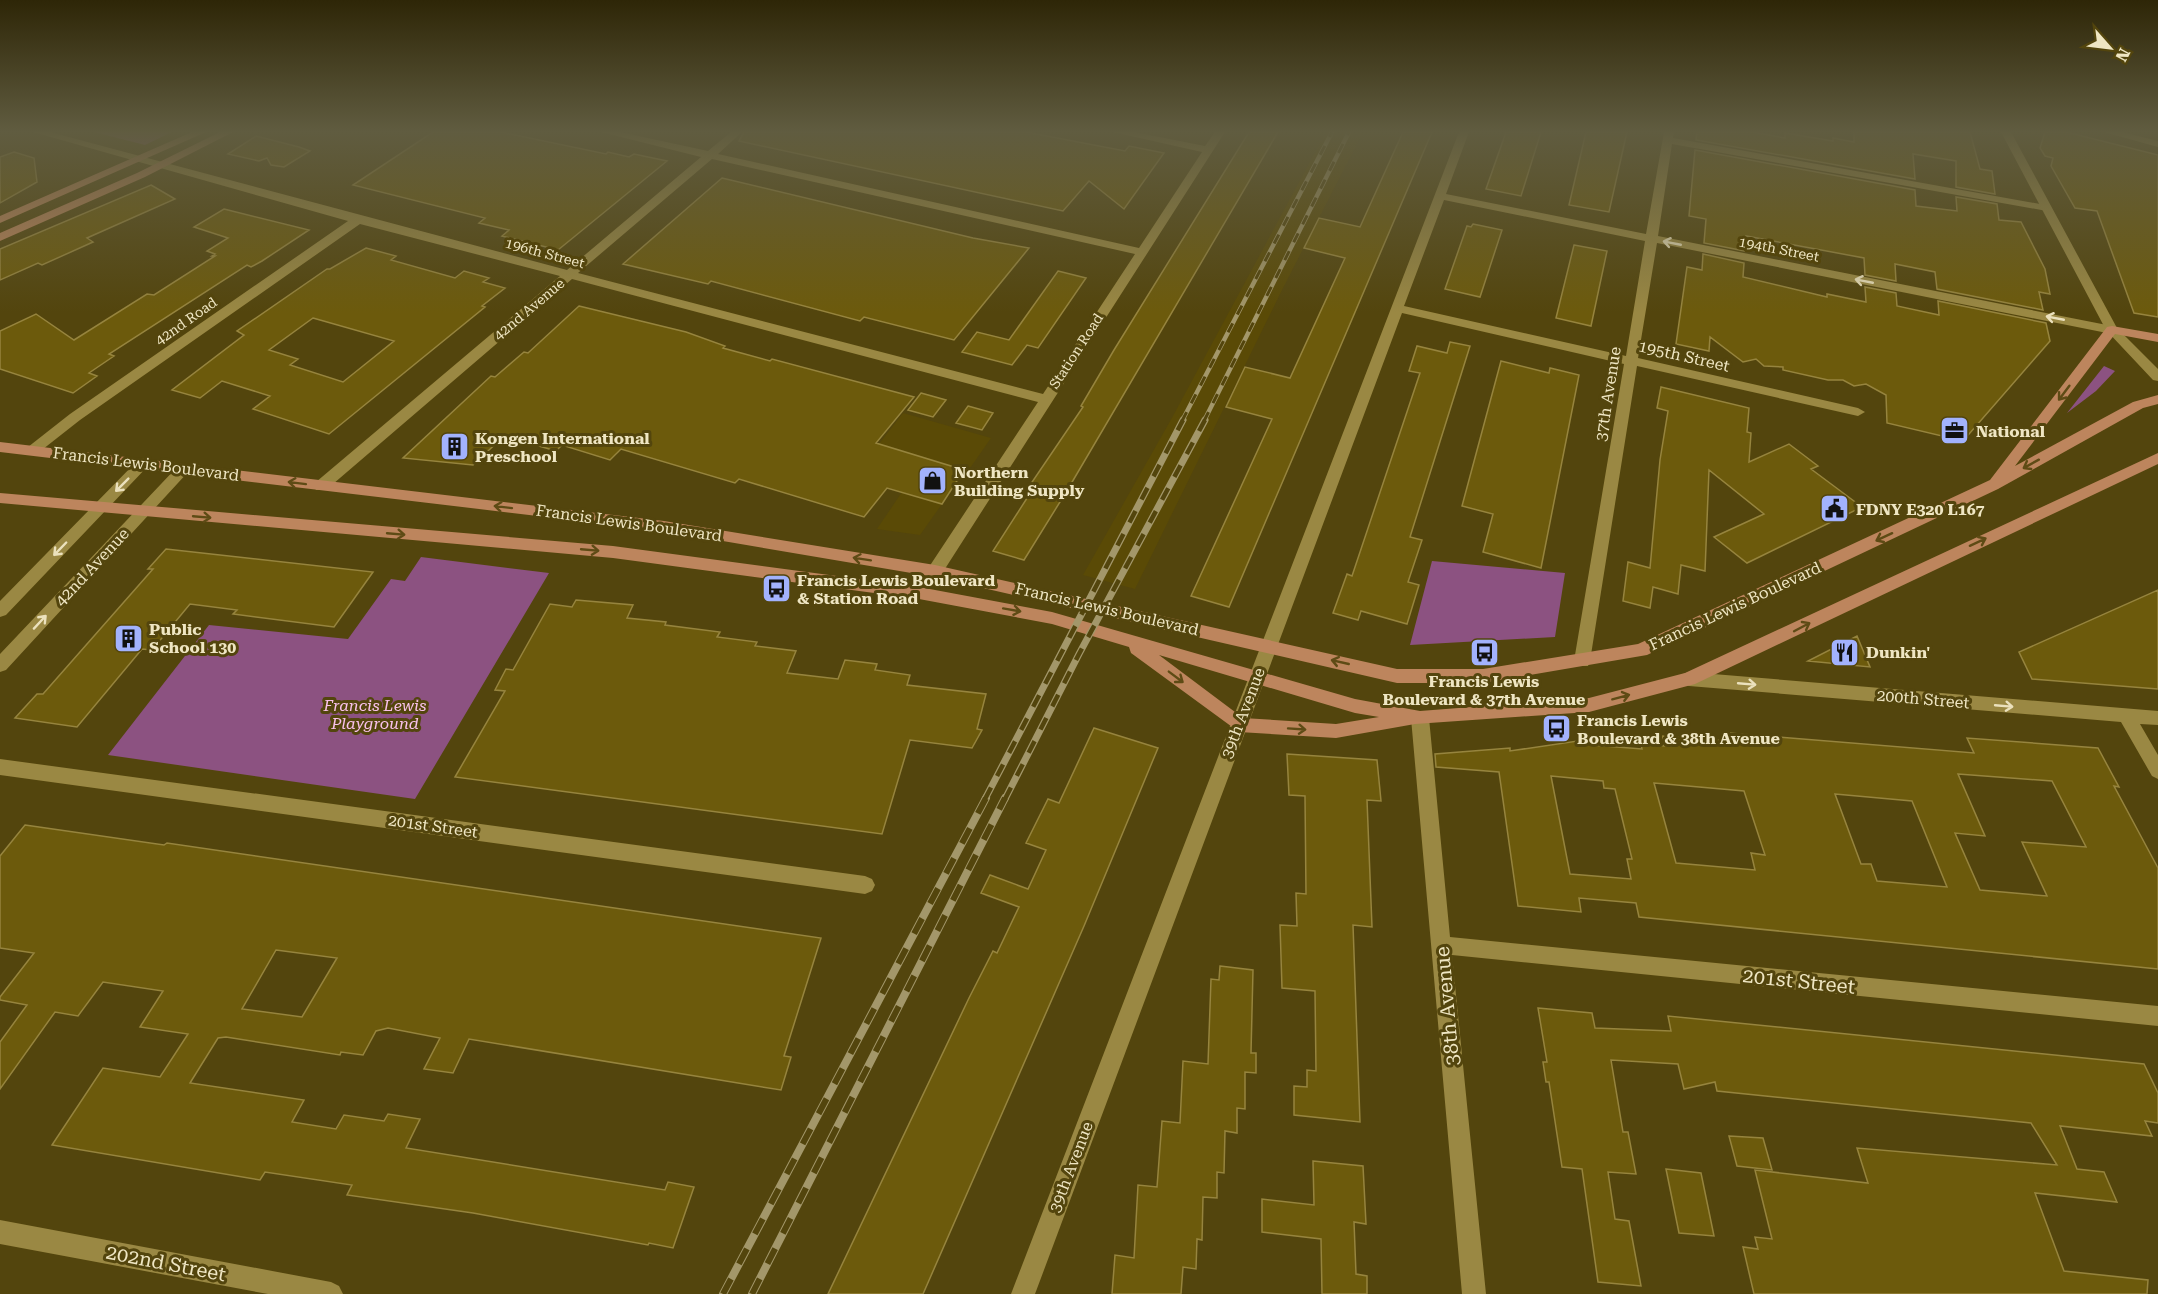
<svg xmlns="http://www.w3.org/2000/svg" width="2158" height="1294" viewBox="0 0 2158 1294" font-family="'Roboto Serif',serif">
<rect width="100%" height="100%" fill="#53450d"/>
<!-- built -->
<path fill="#5a4a06" d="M1326,132H1363L1282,290L1135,589L1083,575L1173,416Z
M903,413L991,438L968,471L879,444Z
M902,492L942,504L920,535L877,529Z"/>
<!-- green -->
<path fill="#8c5281" d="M94,132H172L145,145Z
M2104,366L2115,371L2096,391L2067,413Z
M421,557L549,573L415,799L108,755L209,625L348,639L391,579L405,581Z
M1432,561L1565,573L1555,637L1410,645Z"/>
<!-- building -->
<path fill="#6c5a0c" stroke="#96843e" stroke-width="1.5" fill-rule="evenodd" d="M433,132H501L606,154L608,152L629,157L634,154L667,161L558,250L502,236L509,230L479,223L485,218L353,185Z
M744,132H1026L1125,151L1129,146L1164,153L1124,209L1089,181L1063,211L739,141Z
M1249,132H1278L1068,489L1024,560L993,551L1031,492L1026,491L1083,407L1081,406L1114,350Z
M1403,132H1432L1229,607L1191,596L1272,419L1226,407L1245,367L1290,378L1345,258L1304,248L1319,218L1360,227Z
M1506,132H1541L1521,196L1486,189Z
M1586,132H1627L1609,212L1569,205Z
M1697,132H1752L1785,138V133L1833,141V138L1854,142V132H1970L1980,169L1992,171L1995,194L1956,187V161L1913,154L1915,179L1696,140Z
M2045,132H2066L2158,155V317L2134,313L2097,211L2075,208L2051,166L2053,158L2045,156L2040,148Z
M256,136L299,147L310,151L284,167L271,165L267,158L259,161L228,154Z
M1695,150L1915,190L1916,206L1957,211L1956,197L1997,204L1999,220L2021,222L2045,269L2050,294L2039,292L2043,310L1937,289L1935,272L1895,264L1896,281L1865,275L1864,258L1832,252L1746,236L1745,251L1704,243L1706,219L1689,216Z
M14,152L34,158L37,182L0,203V157Z
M722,178L973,238L1029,248L954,340L864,317L860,321L711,281L708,284L623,264Z
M151,185L175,199L87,238L93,242L42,265L38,263L0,280V249Z
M224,209L309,230L262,261L251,267L247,265L109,354L114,356L89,373L97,376L73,393L0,369V331L36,314L74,340L147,294L154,295L215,256H212L215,254L207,251L228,238L194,227Z
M1473,224L1502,230L1480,297L1445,289L1467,226L1471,227Z
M1574,245L1607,251L1591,326L1556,318Z
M366,248L396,256L391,260L455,278L464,271L489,278L483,282L505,288L482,306L485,307L329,434L253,409L270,396L222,381L200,398L172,390L244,335L237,331L327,269H330ZM313,318L394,341L343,382L290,365L298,359L269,350Z
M1703,254L1744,263L1743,277L1827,297V294L1866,302L1865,287L1896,293L1897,306L1939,315L1938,301L2046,323L2050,341L1963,441L1887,423L1886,395L1866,384L1854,386L1843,380H1828L1783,370V367L1764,366L1756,359L1743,362L1710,337L1709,351L1676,344L1687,267L1702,270Z
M1058,271L1086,278L1038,348L1027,345L1012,365L962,352L977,332L1009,340Z
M579,306L686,332L725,346L723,348L770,361L772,359L914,397L876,443L964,470L942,504L887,488L864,517L739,479L735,483L621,449L610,460L562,445L556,451L504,436L473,465L403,458L491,376L495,377L524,352L528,353Z
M1450,342L1470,346L1410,537L1422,540L1408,582L1419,585L1407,624L1361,611L1358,620L1333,613L1347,574L1352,576L1420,373L1409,371L1417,346L1447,353Z
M1501,361L1549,373L1550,368L1579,375L1541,568L1483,552L1493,514L1462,506Z
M1661,387L1749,408L1747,432L1751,433L1749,462L1789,444L1818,466L1811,469L1862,507L1747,563L1714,537L1764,514L1709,470L1705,571L1681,565L1678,594L1653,587L1650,608L1623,601L1628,562L1650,568L1660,460L1668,411L1657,408Z
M921,393L946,400L933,417L908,410Z
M968,406L993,413L982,430L956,423Z
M166,549L373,572L334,627L233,614L237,610L190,604L152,650L142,649L77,727L15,718L37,694H43L153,569H148Z
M2158,590V689L2032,679L2019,652Z
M576,600L633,605L627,618L666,622L665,625L720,632L717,637L757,642L755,646L796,651L787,673L838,679L845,660L877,664L875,670L910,675L907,685L986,694L977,729L982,730L972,748L910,740L882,834L455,777L505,691L495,690L506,669L513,670L550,604L572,607Z
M1857,636L1870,667L1808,661Z
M1094,728L1158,748L1084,926L923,1294H828L969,998L993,951L997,953L1019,907L981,893L990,875L1028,889L1046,850L1026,843L1048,799L1059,803Z
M1728,733L1974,753L1967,738L2098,748L2119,787L2114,786L2158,868V969L1639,917L1636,903L1579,898L1581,912L1518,906L1499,772L1436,767L1435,754L1510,748V751L1591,739L1592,745L1642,749L1641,744L1664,746L1662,736L1730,741ZM1958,774L2052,781L2086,847L2022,842L2047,896L1980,890L1955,833L1985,836ZM1551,776L1603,781L1604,788L1615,789L1632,859H1627L1631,879L1570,874ZM1654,783L1744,791L1765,855L1751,853L1755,870L1676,863ZM1835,794L1912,801L1947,887L1877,881L1871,864H1861Z
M1287,754L1377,760L1381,801L1367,800L1372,927L1353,925L1360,1122L1294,1115V1086L1307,1087V1070L1316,1071L1315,991L1282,988L1280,925L1297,926L1296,893L1306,894L1305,796L1289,795Z
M25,825L164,845L167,843L821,938L784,1056L791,1057L781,1090L469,1039L453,1073L424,1069L440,1038L388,1028L376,1031L363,1055L341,1052L340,1055L226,1037L218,1038L190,1083L304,1100L292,1122L336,1129L344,1115L384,1121L388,1114L420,1119L406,1148L665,1190L668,1182L694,1187L673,1248L649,1243L648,1245L473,1213L347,1195L352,1185L265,1172L260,1180L52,1145L103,1068L160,1077L188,1034L140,1027L163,991L103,982L78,1016L55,1012L0,1089V1042L27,1005L0,1000V997L34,953L0,948V856ZM276,950L337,958L302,1017L242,1009Z
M1220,966L1253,970L1251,1053H1256V1073L1245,1072V1109L1237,1108V1133L1225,1131L1224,1173L1217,1172V1198L1203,1197L1202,1240L1197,1239L1196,1269L1183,1267L1181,1294H1112L1115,1255L1134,1258L1138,1185L1157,1187L1162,1121L1180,1123L1183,1061L1208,1064L1211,979L1219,980Z
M1538,1008L1592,1013L1595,1028L1671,1031L1668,1016L2144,1064L2158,1093V1123L2145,1121L2152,1136L2060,1126L2077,1169L2104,1172L2117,1202L2035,1193L2064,1271L2148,1280L2147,1294H1754L1743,1247L1758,1249L1755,1237L1772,1239L1755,1170L1868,1183L1857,1148L2057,1165L2031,1123L1717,1091L1715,1082L1684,1089L1678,1064L1611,1060L1623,1132H1628L1636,1174L1608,1172L1615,1219L1629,1221L1641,1286L1598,1282L1582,1169L1562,1167L1549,1082H1546L1543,1062H1547Z
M1729,1136L1763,1138L1772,1170L1737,1166Z
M1313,1161L1363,1166L1366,1224L1354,1222L1356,1274L1367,1276V1294H1322L1321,1239L1262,1232V1199L1314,1205Z
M1666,1169L1701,1173L1714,1236L1679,1233Z"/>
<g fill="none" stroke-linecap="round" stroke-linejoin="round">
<!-- minor -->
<path fill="#9a8843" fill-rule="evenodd" d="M33,132H50L567,270L701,157L601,132H620L708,151L731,132H742L718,154L1139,248L1202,152L1113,132H1134L1205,146L1215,132H1225L941,575L935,577L927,571L929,567L1038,402L572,279L326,490H316L314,486L316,482L560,276L360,224L80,420L38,453H28L26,450L28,447L70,414L348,221ZM712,159L1135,254L1043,394L578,273Z
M1459,132H1469L1446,194L1646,234L1664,132H1674L1673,138L2051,206V210L2047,211L1672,144L1658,236L2112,326L2118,330L2112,334L1657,243L1638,358L1858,408L1865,412L1858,416L1637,366L1590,661L1588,666H1576L1574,661L1624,364L1402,313L1035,1294H1011ZM1444,200L1645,241L1626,356L1404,306Z
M2104,132H2122L2158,141V147Z
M143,458L148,460L150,463L148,466L6,615L0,617V601L138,460Z
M184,463L189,465L191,468L189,471L6,670L0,672V654L179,465Z
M1689,672L2158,711V725L2140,724L2158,755V779L2152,776L2121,722L1689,686L1683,684L1681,679L1683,674Z
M1420,711L1426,713L1429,718L1450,937L2158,1006V1026L1452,955L1486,1294H1462L1411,718L1414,713Z
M0,759L865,876L872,879L875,885L872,891L865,894L0,775Z
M0,1220L331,1282L339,1286L343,1294H268L0,1244Z"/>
<!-- tertiary -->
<path fill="#9a8843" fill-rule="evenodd" d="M2001,132H2011L2117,328L2158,369V381L2153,380L2106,330Z"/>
<!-- primary -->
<path fill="#bd855d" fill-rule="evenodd" d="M192,132H206L0,223V216Z
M220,132H233L145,177L0,241V233L137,173Z
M2112,326L2158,334V342L2115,334L2015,466L2133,402L2158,395V404L2143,408L1998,489L1647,655L1483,683H1397L935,577L664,531L0,452V442L664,521L935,565L1397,669H1483L1638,644L1990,480L2107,327Z
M2158,453V464L1695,684L1589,712L1415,724L1336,738L1239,732L1131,653L1129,647L1052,624L919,599L613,558L0,503V493L613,546L919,587L1052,612L1355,699L1420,711L1589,698L1685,673ZM1159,655L1355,713L1379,717L1336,724L1243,718Z"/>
<defs>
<path id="rail-far2" d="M1182,421L1332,132
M1204,421L1349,132"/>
<path id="rail-far1" d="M985,799L1183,420
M1005,799L1079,654L1205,420"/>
<path id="rail" d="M723,1294L986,798
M752,1294L1005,798"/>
</defs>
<!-- rail-far2 casing -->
<use href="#rail-far2" stroke="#a3976a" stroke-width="4.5"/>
<!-- rail-far1 casing -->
<use href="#rail-far1" stroke="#a3976a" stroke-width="7"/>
<!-- rail casing -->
<use href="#rail" stroke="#a3976a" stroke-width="8"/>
<!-- rail-far2 -->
<use href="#rail-far2" stroke="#53450d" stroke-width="3" stroke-dasharray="10" stroke-linecap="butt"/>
<!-- rail-far1 -->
<use href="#rail-far1" stroke="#53450d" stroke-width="4.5" stroke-dasharray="13" stroke-linecap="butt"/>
<!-- rail -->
<use href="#rail" stroke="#53450d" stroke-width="6" stroke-dasharray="17" stroke-linecap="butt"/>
</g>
<!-- one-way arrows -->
<defs><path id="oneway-shaft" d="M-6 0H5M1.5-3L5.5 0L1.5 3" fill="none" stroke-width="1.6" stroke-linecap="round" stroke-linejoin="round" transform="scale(1.5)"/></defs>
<g stroke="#ebe1bd">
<use href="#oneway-shaft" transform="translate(1672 243) rotate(-169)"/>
<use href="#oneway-shaft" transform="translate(1864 281) rotate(-169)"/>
<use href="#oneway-shaft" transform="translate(2055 318) rotate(-169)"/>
<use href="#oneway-shaft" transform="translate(122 485) rotate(135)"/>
<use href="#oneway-shaft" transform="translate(60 549) rotate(134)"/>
<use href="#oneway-shaft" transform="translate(40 622) rotate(-47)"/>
<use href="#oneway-shaft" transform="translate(1747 684) rotate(5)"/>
<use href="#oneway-shaft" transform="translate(2004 706) rotate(5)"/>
</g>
<g stroke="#5e4b15">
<use href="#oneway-shaft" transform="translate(2064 393) rotate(127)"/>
<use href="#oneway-shaft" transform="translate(2031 464) rotate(151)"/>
<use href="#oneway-shaft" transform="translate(297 483) rotate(-173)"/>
<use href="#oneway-shaft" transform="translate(503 507) rotate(-173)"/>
<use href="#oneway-shaft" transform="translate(202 517) rotate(5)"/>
<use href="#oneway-shaft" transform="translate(396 534) rotate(5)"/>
<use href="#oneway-shaft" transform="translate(1884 537) rotate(155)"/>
<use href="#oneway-shaft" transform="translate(1978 542) rotate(-25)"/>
<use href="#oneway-shaft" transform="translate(590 550) rotate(5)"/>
<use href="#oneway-shaft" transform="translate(862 559) rotate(-171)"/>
<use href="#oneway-shaft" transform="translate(1012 610) rotate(10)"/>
<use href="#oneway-shaft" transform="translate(1802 627) rotate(-28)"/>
<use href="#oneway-shaft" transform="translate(1340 662) rotate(-167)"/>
<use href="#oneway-shaft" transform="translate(1176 677) rotate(37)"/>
<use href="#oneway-shaft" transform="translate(1621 697) rotate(-15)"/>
<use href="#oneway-shaft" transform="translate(1297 729) rotate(4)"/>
</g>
<!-- sky -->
<linearGradient id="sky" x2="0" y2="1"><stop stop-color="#2e2607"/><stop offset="0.42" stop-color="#605c40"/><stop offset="1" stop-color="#605c40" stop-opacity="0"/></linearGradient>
<rect width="2158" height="313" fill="url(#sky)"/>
<!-- icons -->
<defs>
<symbol id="office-square" viewBox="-11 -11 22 22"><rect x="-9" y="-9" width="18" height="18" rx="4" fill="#a2b2fd" stroke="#53450d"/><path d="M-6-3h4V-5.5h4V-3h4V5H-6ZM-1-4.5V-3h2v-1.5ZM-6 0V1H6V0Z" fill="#111"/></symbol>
<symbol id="building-square" viewBox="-11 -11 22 22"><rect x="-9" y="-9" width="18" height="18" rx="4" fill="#a2b2fd" stroke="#53450d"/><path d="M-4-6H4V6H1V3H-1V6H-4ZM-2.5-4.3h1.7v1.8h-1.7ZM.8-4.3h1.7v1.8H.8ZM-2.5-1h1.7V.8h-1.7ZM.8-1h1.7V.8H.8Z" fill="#111"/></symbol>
<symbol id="shop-square" viewBox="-11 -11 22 22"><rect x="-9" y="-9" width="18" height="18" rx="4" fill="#a2b2fd" stroke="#53450d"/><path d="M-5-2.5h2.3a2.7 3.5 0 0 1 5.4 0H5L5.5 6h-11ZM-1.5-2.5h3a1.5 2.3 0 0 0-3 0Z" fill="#111"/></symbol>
<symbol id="civic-square" viewBox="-11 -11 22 22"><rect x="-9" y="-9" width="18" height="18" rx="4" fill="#a2b2fd" stroke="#53450d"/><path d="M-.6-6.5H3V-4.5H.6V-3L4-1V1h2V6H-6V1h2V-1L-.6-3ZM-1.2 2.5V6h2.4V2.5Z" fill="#111"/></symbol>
<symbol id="bus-square" viewBox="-11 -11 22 22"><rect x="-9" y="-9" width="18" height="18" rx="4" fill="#a2b2fd" stroke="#53450d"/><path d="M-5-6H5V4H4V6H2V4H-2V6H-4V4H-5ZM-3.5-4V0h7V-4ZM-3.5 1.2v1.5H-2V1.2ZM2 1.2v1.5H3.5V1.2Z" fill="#111"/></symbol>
<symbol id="restaurant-square" viewBox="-11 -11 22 22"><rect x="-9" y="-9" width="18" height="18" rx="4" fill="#a2b2fd" stroke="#53450d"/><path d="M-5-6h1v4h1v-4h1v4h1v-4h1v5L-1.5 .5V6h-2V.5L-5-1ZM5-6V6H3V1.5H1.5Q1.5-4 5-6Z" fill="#111"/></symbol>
</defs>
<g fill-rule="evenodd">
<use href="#office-square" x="1938" y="414" width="33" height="33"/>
<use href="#building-square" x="438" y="430" width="33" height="33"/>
<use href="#shop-square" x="916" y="464" width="33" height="33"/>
<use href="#civic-square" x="1818" y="492" width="33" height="33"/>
<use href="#bus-square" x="760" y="572" width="33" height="33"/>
<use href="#building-square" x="112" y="622" width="33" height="33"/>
<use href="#restaurant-square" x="1828" y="636" width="33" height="33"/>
<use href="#bus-square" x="1468" y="636" width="33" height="33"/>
<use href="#bus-square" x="1540" y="712" width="33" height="33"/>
</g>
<g text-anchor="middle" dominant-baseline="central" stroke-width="6" stroke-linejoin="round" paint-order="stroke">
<!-- far-street labels -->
<g font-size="14" fill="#efe6c3" stroke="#53450d">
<text transform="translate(1779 249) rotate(11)">194th Street</text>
<text transform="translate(545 253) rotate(15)">196th Street</text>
<text transform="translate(529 309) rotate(-40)">42nd Avenue</text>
<text transform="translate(186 321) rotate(-35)">42nd Road</text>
<text transform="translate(1076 351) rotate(-57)">Station Road</text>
</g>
<!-- street labels -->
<g font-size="16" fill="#efe6c3" stroke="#53450d">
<text transform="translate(1684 356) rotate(13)">195th Street</text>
<text transform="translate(1608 394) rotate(-81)">37th Avenue</text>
<text transform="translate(146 464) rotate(7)">Francis Lewis Boulevard</text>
<text transform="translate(629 523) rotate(8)">Francis Lewis Boulevard</text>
<text transform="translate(92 567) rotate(-47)">42nd Avenue</text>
<text transform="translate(1735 606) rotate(-25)">Francis Lewis Boulevard</text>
<text transform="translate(1107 609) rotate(13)">Francis Lewis Boulevard</text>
<text transform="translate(1923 699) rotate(5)">200th Street</text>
<text transform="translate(1243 713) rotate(-69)">39th Avenue</text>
<text transform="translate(433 826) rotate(8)">201st Street</text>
<text transform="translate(1071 1167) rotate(-69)">39th Avenue</text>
</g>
<!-- poi labels -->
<g font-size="16" font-weight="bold" fill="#efe6c3" stroke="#53450d" text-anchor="start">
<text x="1976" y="431">National</text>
<text x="475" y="438">Kongen International<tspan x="475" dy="18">Preschool</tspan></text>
<text x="954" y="472">Northern<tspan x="954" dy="18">Building Supply</tspan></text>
<text x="1856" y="509">FDNY E320 L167</text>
<text x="797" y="580">Francis Lewis Boulevard<tspan x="797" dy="18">&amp; Station Road</tspan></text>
<text x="149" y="629">Public<tspan x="149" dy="18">School 130</tspan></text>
<text x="1866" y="652">Dunkin'</text>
<text x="1484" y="681" text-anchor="middle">Francis Lewis<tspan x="1484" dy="18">Boulevard &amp; 37th Avenue</tspan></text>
<text x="1577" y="720">Francis Lewis<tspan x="1577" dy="18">Boulevard &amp; 38th Avenue</tspan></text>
</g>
<!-- park labels -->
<g font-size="16" font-style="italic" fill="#f9c1ec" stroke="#53450d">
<text x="375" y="705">Francis Lewis<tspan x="375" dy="18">Playground</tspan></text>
</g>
<!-- near-street labels -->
<g font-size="20" fill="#efe6c3" stroke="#53450d">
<text transform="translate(1799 981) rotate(6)">201st Street</text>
<text transform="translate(1447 1006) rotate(-95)">38th Avenue</text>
<text transform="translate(166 1263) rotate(11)">202nd Street</text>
</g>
</g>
<!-- north arrow -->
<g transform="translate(2110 48) rotate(118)" stroke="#53450d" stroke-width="4.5" paint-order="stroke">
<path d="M0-4.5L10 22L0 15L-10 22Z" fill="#efe6c3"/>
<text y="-9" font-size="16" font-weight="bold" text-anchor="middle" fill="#efe6c3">N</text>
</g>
</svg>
